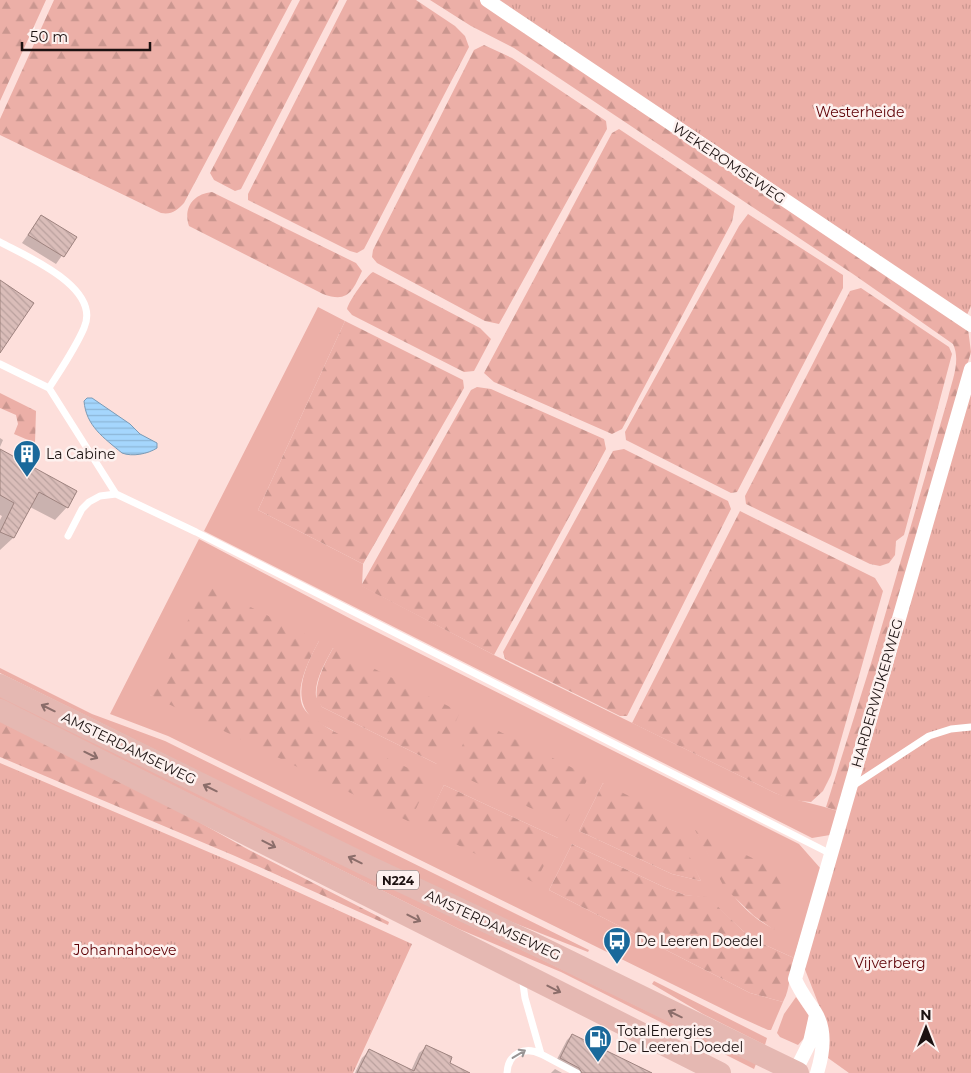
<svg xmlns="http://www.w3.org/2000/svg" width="971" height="1073" viewBox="0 0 971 1073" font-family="Montserrat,sans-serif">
<defs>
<pattern id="forest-firs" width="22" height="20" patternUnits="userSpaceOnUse" patternTransform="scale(1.25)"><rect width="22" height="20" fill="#ecafa7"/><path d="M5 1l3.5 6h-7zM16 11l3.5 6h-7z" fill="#ca968f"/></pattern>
<pattern id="park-tufts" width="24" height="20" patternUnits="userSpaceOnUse" patternTransform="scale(1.25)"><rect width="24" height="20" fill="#ecafa7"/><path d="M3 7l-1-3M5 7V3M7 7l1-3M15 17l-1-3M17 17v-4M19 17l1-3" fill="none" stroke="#ca968f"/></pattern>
<pattern id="water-rules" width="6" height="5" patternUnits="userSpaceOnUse" patternTransform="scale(1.25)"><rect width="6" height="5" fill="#a5d6fd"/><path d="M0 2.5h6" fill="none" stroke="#8db7d8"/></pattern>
<pattern id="building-back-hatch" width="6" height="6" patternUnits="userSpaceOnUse" patternTransform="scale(1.25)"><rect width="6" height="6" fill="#dabdb9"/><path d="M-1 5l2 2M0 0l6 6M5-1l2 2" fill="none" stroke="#baa19e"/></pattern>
</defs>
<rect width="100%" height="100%" fill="#fddfdb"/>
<!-- grass -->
<path fill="#ecafa7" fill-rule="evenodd" d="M318,307L345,321L258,510L363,564L362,586L494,655L775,793C795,801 815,803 837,811L830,835L812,838L204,531Z
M199,539L351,619L799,844L821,869L794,958L763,944L743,931L708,898L685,895L666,888L572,844L549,890L750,993L783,1002L771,1030H768L737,1016L168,736L110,714ZM319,641C307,663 290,697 312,718C318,724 328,727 335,732L150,695ZM333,648L437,764L322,707C321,704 317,699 316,696C314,681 326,661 333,648ZM603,783L690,860L701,881L672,874L579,831ZM444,785L558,838L424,828ZM696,831L774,929C734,910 716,869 696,831Z
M0,668L92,714L165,741L589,950L588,952L507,920L388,865L0,673Z
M0,695L756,1064L754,1069L561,972L459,929L0,699Z
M654,981L767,1038L765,1045L703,1014L652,984Z
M796,997L809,1016L805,1037L798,1045L780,1037L777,1033L784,1014Z"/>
<!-- forest -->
<path fill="url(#forest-firs)" d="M0,0H46L0,101Z
M54,0H292L184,203C177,210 172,215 161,213L0,135V119Z
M300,0H339L241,189L235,191L214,180L210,173Z
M347,0H416L455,26L465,36L469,47L364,249L357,253L350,251L248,200V194Z
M430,0H481L968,329L971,352L837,811L826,807L872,660L948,398C952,380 961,361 953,344L853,274L514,48L471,26Z
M484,45L512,58L606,121L607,129L499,324L485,321L377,263L372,257L373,250L474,50Z
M619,129L735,206L732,222L622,429L612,434L494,382L484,373L612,133Z
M212,192L356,263L362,271C352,292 348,303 323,294L189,226C183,208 193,194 212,192Z
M748,214L843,275V288L737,492L731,493L626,440L625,432L739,226Z
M373,272L480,328L491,339L474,371L464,372L352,315L347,309C349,301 367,275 373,272Z
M861,288L949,347L952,354L904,535L896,541L895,555L889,563L880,566L870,564L746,504L745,496L850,291Z
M345,321L463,380L464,388L363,564L258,510Z
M477,387L491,389L604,439L606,449L494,655L361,586L471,390Z
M0,393L36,411L35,443L14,434L18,424L16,415L0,408Z
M624,449L728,501L731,509L627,716H620L505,659L503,652L613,451Z
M740,511L875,578L883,591L831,775L823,791L811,802L791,800L775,793L632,723Z
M206,585L319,641C310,658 294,688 303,707C313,728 406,766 430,778L410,822L150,695Z
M333,648L460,712L437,764L322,707L317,700C314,683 325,663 333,648Z
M0,719L163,802L249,850L389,922L388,925L235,856L0,757Z
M474,719L589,776L565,824L451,771Z
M603,783L671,817L701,881L672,874L579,831Z
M444,785L558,838L535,883L423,828Z
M695,830L791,877L774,930L754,916L724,887Z
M572,844L666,888L685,895L708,897L743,931L763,944L794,958C789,973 791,987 783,1002L750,993L549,890Z"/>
<!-- park -->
<path fill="url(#park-tufts)" d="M495,0H971V306L966,317Z
M971,392V1073H849L828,1058L826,1023L804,967Z
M0,763L232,862L412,944L353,1073H0Z"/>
<!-- water -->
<path fill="url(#water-rules)" stroke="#7c9bb6" d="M87,398H92L130,424L140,434L157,443V448C148,454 132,457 122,453C104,438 86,426 84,401Z"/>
<!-- shadow -->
<path fill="#0003" d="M41,216L75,237L56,264L22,243Z
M0,438L3,440L0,447Z
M0,451L67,507L55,520L30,507L13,538L0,550V520L2,516L0,515Z
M572,1035L648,1073H574L555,1063L567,1040Z
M427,1046L448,1063L467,1073H410L419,1053Z
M369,1051L403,1073H355L362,1058Z
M555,1069L562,1073H551Z"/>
<!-- building -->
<path fill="url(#building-back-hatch)" stroke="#9e837f" d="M41,215L77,237L64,257L28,235Z
M0,280L34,303L0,353Z
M0,449L77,491L68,508L39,492L14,538L0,532L14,503L0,495Z
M572,1034L652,1073H582L579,1068L560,1058Z
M426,1045L452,1057L450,1063L470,1073H357L369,1049L414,1071Z"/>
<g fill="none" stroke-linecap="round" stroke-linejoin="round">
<!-- service -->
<path stroke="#fff" stroke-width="7" d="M0,242C28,257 102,288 84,328C75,349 61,369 49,388
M0,364L49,388L116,494
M68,536L82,509L89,502L100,496L116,494L196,532L831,854
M851,787L929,736L951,729L971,727
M522,977L525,998L541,1054L577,1073
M507,1073C508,1053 525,1046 541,1054"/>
<!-- minor -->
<path stroke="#fff" stroke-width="14" d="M487,0L971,325
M795,1072L810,1042L816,1015
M817,1073C823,1054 827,1031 815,1012C808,1001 800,992 795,979L971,369"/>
<!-- primary -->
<path stroke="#e5b8b2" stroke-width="22" d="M0,685L368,866L534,944L798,1073
M0,710L720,1073"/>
</g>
<!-- one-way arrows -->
<defs><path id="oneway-shaft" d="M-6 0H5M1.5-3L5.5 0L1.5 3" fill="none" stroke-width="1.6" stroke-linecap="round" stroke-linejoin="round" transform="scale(1.25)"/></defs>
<g stroke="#8b6d6a">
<use href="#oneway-shaft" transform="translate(48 708) rotate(-154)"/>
<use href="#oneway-shaft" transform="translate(91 755) rotate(26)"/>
<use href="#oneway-shaft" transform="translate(210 788) rotate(-154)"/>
<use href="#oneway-shaft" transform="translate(269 844) rotate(27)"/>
<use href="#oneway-shaft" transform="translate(355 860) rotate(-154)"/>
<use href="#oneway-shaft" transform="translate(414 918) rotate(27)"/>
<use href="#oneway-shaft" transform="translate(554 989) rotate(27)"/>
<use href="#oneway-shaft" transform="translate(675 1014) rotate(-154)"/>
</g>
<use stroke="#999494" href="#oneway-shaft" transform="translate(519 1054) rotate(-31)"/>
<!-- icons -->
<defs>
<symbol id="building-pin" viewBox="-11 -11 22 30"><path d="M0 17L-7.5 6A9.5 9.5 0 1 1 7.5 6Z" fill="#1a699b" stroke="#fdf1ef"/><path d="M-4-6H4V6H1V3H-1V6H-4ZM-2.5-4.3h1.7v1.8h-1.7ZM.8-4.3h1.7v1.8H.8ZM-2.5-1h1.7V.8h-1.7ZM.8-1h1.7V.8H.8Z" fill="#fff"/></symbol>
<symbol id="bus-pin" viewBox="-11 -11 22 30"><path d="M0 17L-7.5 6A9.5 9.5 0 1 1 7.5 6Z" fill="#1a699b" stroke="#fdf1ef"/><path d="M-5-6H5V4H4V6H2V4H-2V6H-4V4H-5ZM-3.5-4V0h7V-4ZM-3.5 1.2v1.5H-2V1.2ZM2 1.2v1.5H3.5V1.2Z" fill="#fff"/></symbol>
<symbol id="fuel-pin" viewBox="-11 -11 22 30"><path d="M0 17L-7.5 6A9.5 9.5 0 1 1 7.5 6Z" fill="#1a699b" stroke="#fdf1ef"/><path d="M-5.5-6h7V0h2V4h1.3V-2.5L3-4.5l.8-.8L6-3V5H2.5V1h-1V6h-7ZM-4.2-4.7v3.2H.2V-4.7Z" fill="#fff"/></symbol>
</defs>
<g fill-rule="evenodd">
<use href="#building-pin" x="11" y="438" width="32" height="43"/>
<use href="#bus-pin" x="601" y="925" width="32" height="43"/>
<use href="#fuel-pin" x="582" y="1023" width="32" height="43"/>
</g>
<g text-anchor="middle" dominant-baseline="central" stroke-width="5" stroke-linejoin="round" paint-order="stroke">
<!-- shield labels -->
<rect fill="#fdf1ef" stroke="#605554" stroke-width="1" x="377" y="870.5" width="42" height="19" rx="4"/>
<g font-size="12" font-weight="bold" fill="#1c1211">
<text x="398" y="880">N224</text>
</g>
<!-- park labels -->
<g font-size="14" fill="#5e0105" stroke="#fdf1ef">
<text x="860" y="112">Westerheide</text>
<text x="125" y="950">Johannahoeve</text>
<text x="890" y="963">Vijverberg</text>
</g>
<!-- street labels -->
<g font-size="14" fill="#1c1211" stroke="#fdf1ef">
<text transform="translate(729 163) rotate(34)">WEKEROMSEWEG</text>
<text transform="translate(877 693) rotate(-74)">HARDERWIJKERWEG</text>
<text transform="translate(129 748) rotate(26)">AMSTERDAMSEWEG</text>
<text transform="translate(493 925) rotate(25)">AMSTERDAMSEWEG</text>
</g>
<!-- poi labels -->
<g font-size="14" fill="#1c1211" stroke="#fdf1ef" text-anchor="start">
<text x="46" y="454">La Cabine</text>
<text x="636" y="941">De Leeren Doedel</text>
<text x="617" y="1031">TotalEnergies<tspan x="617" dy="16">De Leeren Doedel</tspan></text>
</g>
</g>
<!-- north arrow -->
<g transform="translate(926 1028)" stroke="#fdf1ef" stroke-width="4" paint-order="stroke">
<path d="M0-4L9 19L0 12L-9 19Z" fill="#1c1211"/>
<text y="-8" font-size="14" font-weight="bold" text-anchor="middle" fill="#1c1211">N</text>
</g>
<!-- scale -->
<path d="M22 42v8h128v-8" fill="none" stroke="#1c1211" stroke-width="2.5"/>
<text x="30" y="42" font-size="15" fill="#1c1211" stroke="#fdf1ef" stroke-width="4" paint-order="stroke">50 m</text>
</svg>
